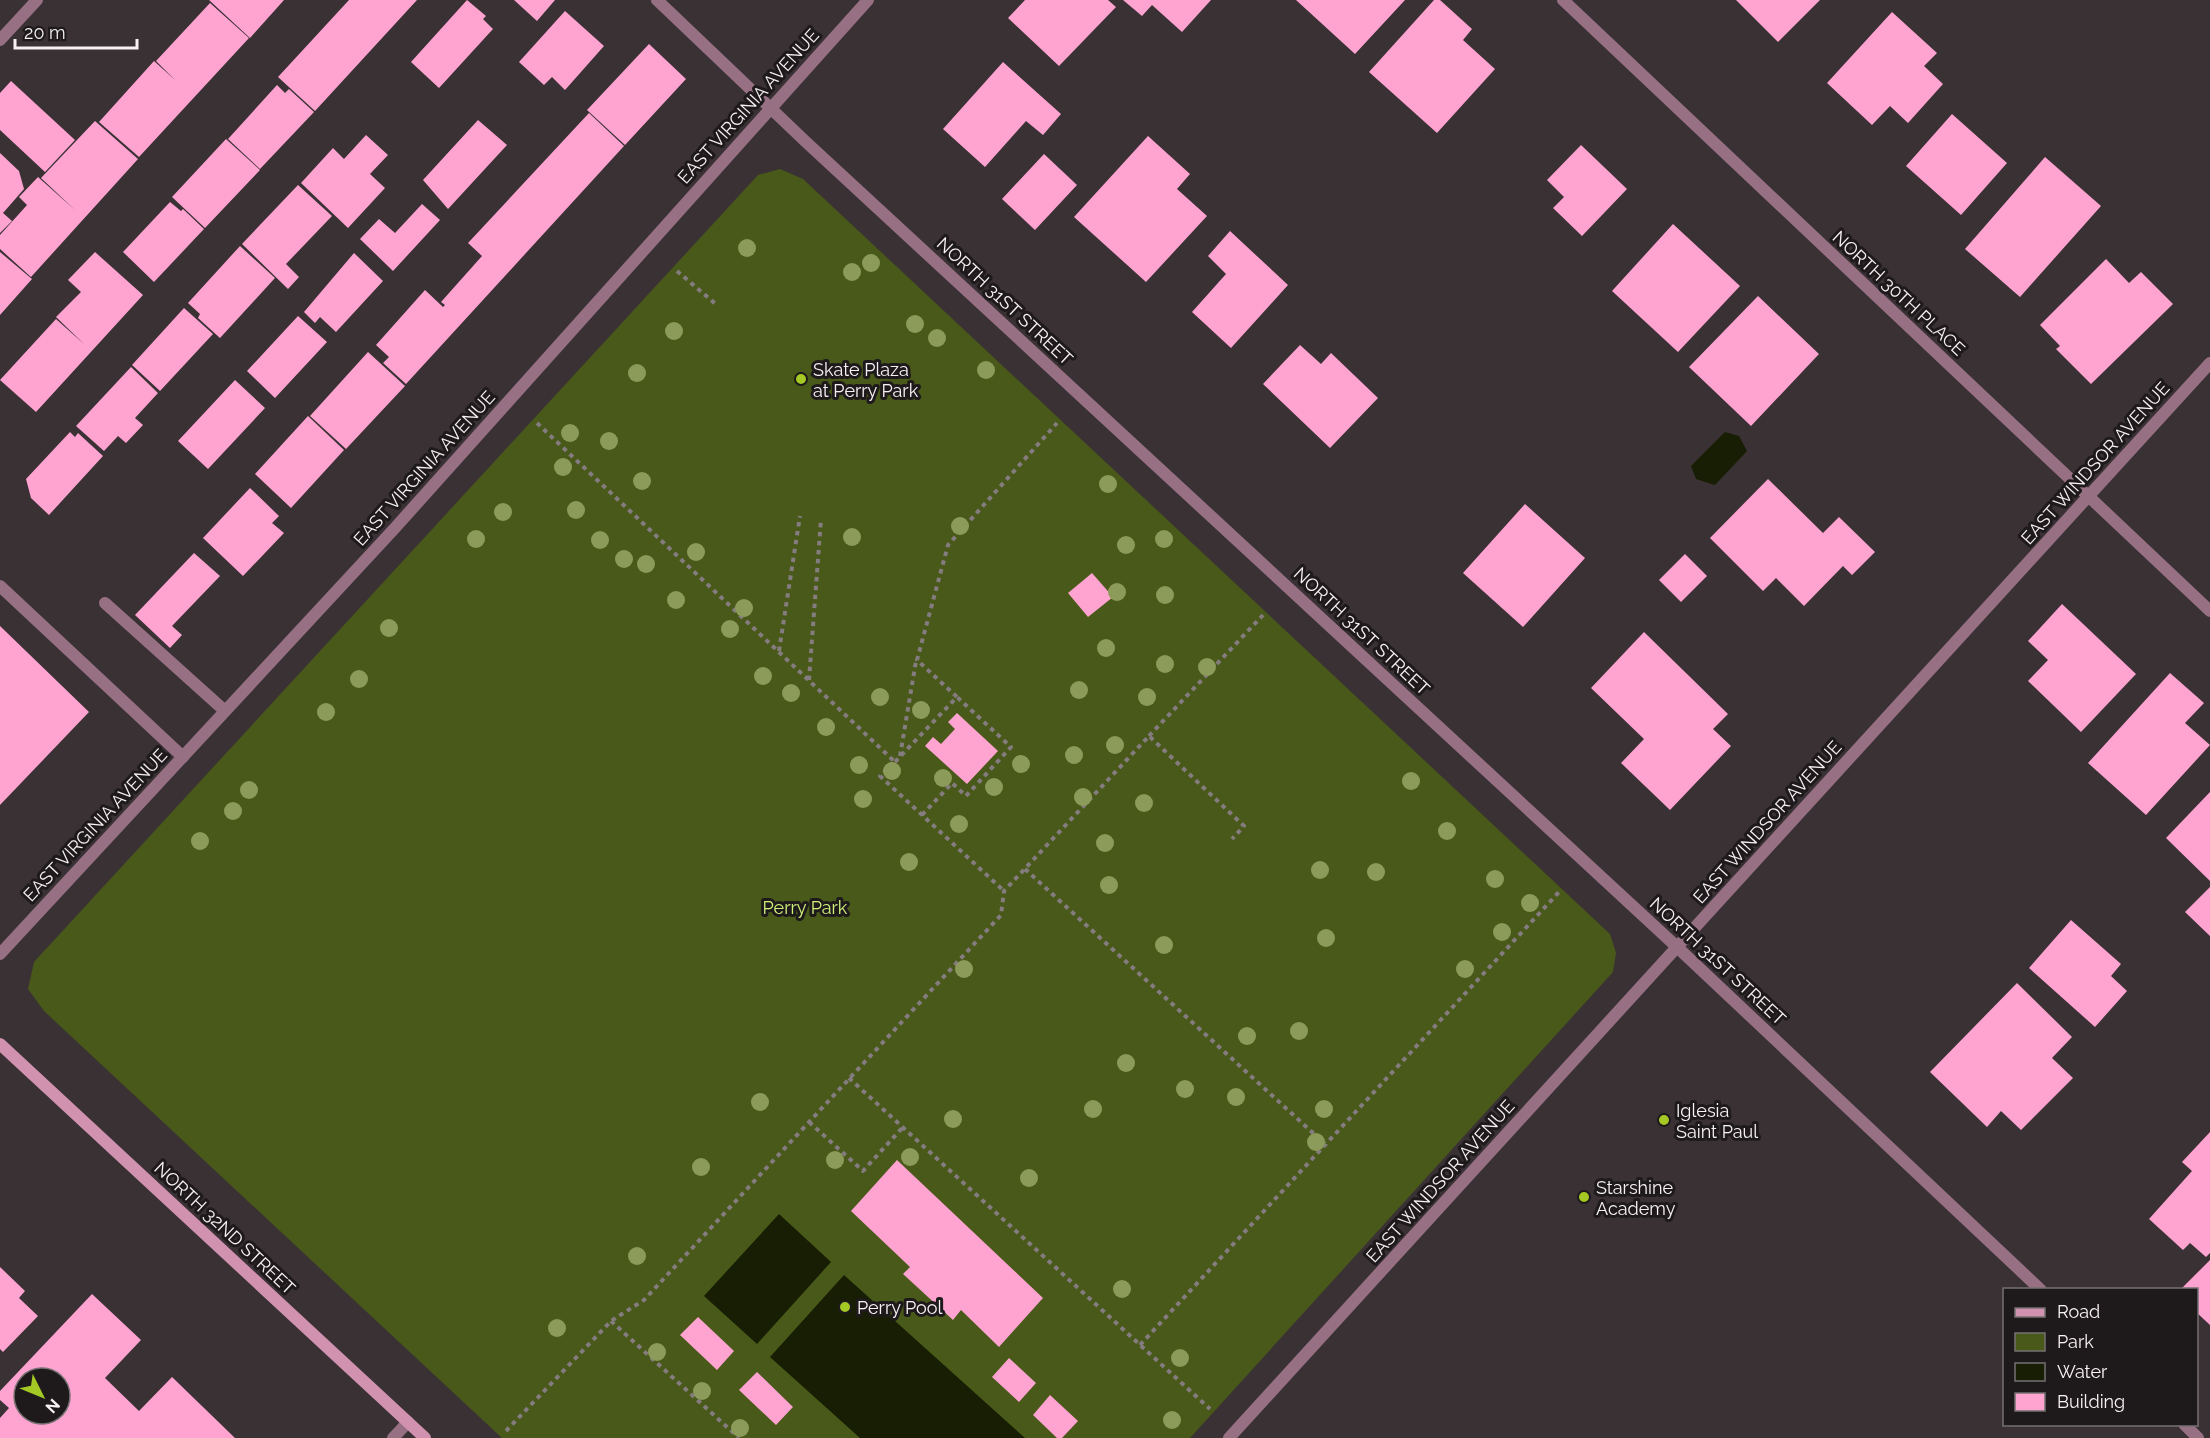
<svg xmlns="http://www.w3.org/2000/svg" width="2210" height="1438" viewBox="0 0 2210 1438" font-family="Raleway,sans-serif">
<rect width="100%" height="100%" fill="#3a3135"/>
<!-- green -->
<path fill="#495919" d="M780,169L803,179L1610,934L1616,953L1613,972L1190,1438H502L44,1011L28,989L34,962L758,175Z"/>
<!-- water -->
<path fill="#171e03" d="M1725,432L1739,436L1747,451L1715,485L1696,479L1691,466Z
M779,1214L831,1262L757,1344L704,1296Z
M844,1275L1025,1438H860L770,1357Z"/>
<!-- building -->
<path fill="#ffa3d0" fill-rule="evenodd" d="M209,0H284L250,38Z
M349,0H417L315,111L278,77Z
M467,0L486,16L483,19L493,29L439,88L411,62Z
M514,0H555L537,21Z
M1025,0H1108L1116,7L1059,66L1008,18Z
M1123,0H1211L1182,32L1152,5L1142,16Z
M1296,0H1405L1355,54Z
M1434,0H1440L1472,29L1463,40L1495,69L1437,133L1369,72Z
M1736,0H1820L1778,42Z
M210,3L249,38L139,157L99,122L154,61L175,80L156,61Z
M565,11L604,46L565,90L552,77L544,85L519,62Z
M1892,12L1937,53L1924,66L1943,84L1908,123L1890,106L1872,125L1827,83Z
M649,44L686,79L625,145L587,110Z
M1003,62L1061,114L1043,135L1026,121L985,167L943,129Z
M11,81L75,140L45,172L0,130V93Z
M277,85L285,93L289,89L314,112L260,169L228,139Z
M589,113L624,146L406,384L383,363L389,357L376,345L425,290L443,307L445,305L441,302L482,256L468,243Z
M1952,114L2007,163L1961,215L1906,166Z
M478,120L507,145L448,209L423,180Z
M95,121L138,159L31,277L0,249V235L27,205L19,197L38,177L75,210L41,178Z
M366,135L388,155L370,174L385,188L348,228L301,183L333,148L344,159Z
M1148,136L1190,174L1177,189L1207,216L1146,282L1074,217Z
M226,139L260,170L205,228L172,197Z
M1581,145L1627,189L1582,236L1553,208L1564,197L1547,180Z
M0,153L19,171L24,189L3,213L12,221L0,233Z
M1044,154L1077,185L1035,230L1002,199Z
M2045,157L2101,206L2020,297L1965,249Z
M298,185L332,216L286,264L299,277L288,289L242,244Z
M170,202L181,211L183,209L204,229L154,282L123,252Z
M422,204L440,220L393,271L360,239L379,219L395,233Z
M1673,224L1740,286L1678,352L1612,291Z
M1230,231L1288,285L1231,348L1192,312L1226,274L1208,256Z
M240,246L275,278L220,338L198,318L200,314L188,303Z
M0,252L32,279L0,315Z
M95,252L143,295L36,412L0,380L56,319L85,345L56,317L81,292L68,280Z
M354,253L383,281L336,332L320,317L315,323L304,312Z
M2106,259L2129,283L2141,272L2173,304L2091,384L2056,349L2060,346L2040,325Z
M1758,296L1819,354L1751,426L1689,367Z
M184,308L213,334L160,391L132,365Z
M298,316L327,342L275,398L247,371Z
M1300,345L1321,364L1331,353L1378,398L1330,448L1263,384Z
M368,352L405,386L346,449L310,416Z
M131,367L158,393L135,418L143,425L126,443L118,436L104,451L76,426Z
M235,380L265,408L208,469L178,441Z
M308,416L344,450L291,508L255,474Z
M70,432L75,437L78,433L103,456L49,515L31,498L26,479Z
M1768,479L1823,533L1839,517L1875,552L1852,575L1843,566L1804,606L1776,578L1763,591L1710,538Z
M250,488L279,516L272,523L284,533L243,576L203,538Z
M1525,504L1585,558L1523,627L1463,573Z
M194,553L220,576L172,626L182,635L170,648L135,615Z
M1685,554L1707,576L1681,602L1659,580Z
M1092,573L1113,597L1088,617L1068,593Z
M2062,604L2136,674L2081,732L2028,681L2048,660L2028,641Z
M0,626L89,712L0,805Z
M1644,632L1728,714L1713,729L1731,746L1670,810L1621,763L1644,739L1591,688Z
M2170,673L2204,703L2185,723L2210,745L2146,815L2088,763Z
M957,713L998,751L967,784L925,746L933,737L941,744L955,729L948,722Z
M2210,792V881L2166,838Z
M2210,887V936L2185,912Z
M2071,920L2121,964L2111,976L2127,991L2095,1027L2029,968Z
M2017,983L2072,1037L2052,1058L2073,1078L2021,1130L2001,1111L1987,1127L1930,1072Z
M2210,1132V1253L2206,1257L2190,1243L2183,1250L2149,1219L2192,1171L2182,1162Z
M897,1160L1043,1298L999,1347L961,1310L953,1320L903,1274L910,1267L851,1211Z
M2210,1260V1325L2196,1312V1290H2180Z
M0,1267L25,1291L19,1298L38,1316L3,1352L0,1349Z
M92,1294L141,1340L105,1378L139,1411L172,1377L235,1438H0V1418L9,1408L0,1400V1391ZM24,1378H60V1414H24Z
M698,1317L734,1351L717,1370L680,1335Z
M1009,1358L1036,1383L1019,1402L992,1377Z
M757,1372L793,1407L776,1425L739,1390Z
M1050,1395L1078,1421L1062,1438H1057L1033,1415Z"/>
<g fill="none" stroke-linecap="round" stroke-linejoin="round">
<!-- path -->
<path stroke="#847c7f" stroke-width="4" stroke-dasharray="4.5 4.5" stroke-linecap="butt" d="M677,271L718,306
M537,423L895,762L880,776L1004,891
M779,651L800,516
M809,680L821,519
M1149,736L1263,615
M900,756L916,661
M895,762L957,697L917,660L948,545L1057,423
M922,815L952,783L966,796L1011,747L957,697
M1025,869L1325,1144
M849,1078L1210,1409
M809,1122L863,1171L903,1127
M611,1321L739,1438
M1140,1345L1559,892
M506,1431L611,1321L644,1300L1001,915L1004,891L1149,736L1244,826L1232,839"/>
<!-- service -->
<path stroke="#977183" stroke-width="12" d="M0,586L183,757
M105,603L225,711"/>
<!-- minor -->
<path stroke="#977183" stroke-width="12" d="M657,0L806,142L1677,947L2041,1290
M1563,0L2210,611
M0,40L37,0
M0,954L394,529L868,0
M2184,1424L2198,1438
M393,1438L408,1422
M1229,1438L2210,363"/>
<!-- secondary -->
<path stroke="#d092af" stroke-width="12" d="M0,1044L425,1438"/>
</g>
<!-- trees -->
<g fill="#8c9b5a">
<circle cx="747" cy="248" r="9"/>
<circle cx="871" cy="263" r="9"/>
<circle cx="852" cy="272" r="9"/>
<circle cx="915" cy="324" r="9"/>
<circle cx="674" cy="331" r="9"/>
<circle cx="937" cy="338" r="9"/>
<circle cx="986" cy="370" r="9"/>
<circle cx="637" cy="373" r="9"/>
<circle cx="570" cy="433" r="9"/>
<circle cx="609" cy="441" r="9"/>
<circle cx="563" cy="467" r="9"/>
<circle cx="642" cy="481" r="9"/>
<circle cx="1108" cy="484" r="9"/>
<circle cx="576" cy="510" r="9"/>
<circle cx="503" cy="512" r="9"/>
<circle cx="960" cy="526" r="9"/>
<circle cx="852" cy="537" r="9"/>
<circle cx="476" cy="539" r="9"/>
<circle cx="1164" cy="539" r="9"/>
<circle cx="600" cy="540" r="9"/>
<circle cx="1126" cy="545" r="9"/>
<circle cx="696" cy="552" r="9"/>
<circle cx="624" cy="559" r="9"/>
<circle cx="646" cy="564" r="9"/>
<circle cx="1117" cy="592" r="9"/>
<circle cx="1165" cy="595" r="9"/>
<circle cx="676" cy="600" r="9"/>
<circle cx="744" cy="608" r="9"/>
<circle cx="389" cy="628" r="9"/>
<circle cx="730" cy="629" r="9"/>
<circle cx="1106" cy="648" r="9"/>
<circle cx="1165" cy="664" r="9"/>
<circle cx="1207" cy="667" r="9"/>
<circle cx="763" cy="676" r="9"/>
<circle cx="359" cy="679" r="9"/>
<circle cx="1079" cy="690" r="9"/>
<circle cx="791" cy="693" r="9"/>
<circle cx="880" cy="697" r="9"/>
<circle cx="1147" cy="697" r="9"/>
<circle cx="921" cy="710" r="9"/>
<circle cx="326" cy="712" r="9"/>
<circle cx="826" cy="727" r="9"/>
<circle cx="1115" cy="745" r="9"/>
<circle cx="1074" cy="755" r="9"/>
<circle cx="1021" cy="764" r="9"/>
<circle cx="859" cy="765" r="9"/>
<circle cx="892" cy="771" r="9"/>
<circle cx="943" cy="778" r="9"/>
<circle cx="1411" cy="781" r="9"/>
<circle cx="994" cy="787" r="9"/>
<circle cx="249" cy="790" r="9"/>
<circle cx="1083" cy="797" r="9"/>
<circle cx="863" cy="799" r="9"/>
<circle cx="1144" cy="803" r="9"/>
<circle cx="233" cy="811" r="9"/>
<circle cx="959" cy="824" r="9"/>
<circle cx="1447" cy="831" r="9"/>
<circle cx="200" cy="841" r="9"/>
<circle cx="1105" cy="843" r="9"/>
<circle cx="909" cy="862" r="9"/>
<circle cx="1320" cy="870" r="9"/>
<circle cx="1376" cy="872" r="9"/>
<circle cx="1495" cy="879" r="9"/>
<circle cx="1109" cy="885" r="9"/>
<circle cx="1530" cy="903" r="9"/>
<circle cx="1502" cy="932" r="9"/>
<circle cx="1326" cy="938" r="9"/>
<circle cx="1164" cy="945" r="9"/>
<circle cx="964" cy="969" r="9"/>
<circle cx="1465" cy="969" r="9"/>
<circle cx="1299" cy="1031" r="9"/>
<circle cx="1247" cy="1036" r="9"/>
<circle cx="1126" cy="1063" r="9"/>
<circle cx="1185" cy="1089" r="9"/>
<circle cx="1236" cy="1097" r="9"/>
<circle cx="760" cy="1102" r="9"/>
<circle cx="1093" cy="1109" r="9"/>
<circle cx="1324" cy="1109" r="9"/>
<circle cx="953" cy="1119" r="9"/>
<circle cx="1316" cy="1142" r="9"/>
<circle cx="910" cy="1157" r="9"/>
<circle cx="835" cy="1160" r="9"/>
<circle cx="701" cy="1167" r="9"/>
<circle cx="1029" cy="1178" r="9"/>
<circle cx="637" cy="1256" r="9"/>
<circle cx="1122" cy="1289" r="9"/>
<circle cx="557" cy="1328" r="9"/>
<circle cx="657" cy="1352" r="9"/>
<circle cx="1180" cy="1358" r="9"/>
<circle cx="702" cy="1391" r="9"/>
<circle cx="1172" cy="1420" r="9"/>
<circle cx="740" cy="1428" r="9"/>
</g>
<!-- markers -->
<g fill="#a4c824" stroke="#1e1a1c" stroke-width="2">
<circle cx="801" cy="379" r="6"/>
<circle cx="1664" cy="1120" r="6"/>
<circle cx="1584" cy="1197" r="6"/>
<circle cx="845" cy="1307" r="6"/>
</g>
<g text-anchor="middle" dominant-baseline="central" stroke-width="6" stroke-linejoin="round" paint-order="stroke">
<!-- street labels -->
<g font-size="18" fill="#f8f1f4" stroke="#1e1a1c">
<text transform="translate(748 106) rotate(-48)">EAST VIRGINIA AVENUE</text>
<text transform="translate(1899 293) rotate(43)">NORTH 30TH PLACE</text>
<text transform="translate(1005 301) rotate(43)">NORTH 31ST STREET</text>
<text transform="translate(2095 463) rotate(-48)">EAST WINDSOR AVENUE</text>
<text transform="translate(424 468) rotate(-48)">EAST VIRGINIA AVENUE</text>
<text transform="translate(1362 631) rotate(43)">NORTH 31ST STREET</text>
<text transform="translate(1767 822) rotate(-48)">EAST WINDSOR AVENUE</text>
<text transform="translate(95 825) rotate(-47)">EAST VIRGINIA AVENUE</text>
<text transform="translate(1718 961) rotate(43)">NORTH 31ST STREET</text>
<text transform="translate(1440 1181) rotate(-48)">EAST WINDSOR AVENUE</text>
<text transform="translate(225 1228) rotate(43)">NORTH 32ND STREET</text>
</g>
<!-- poi labels -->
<g font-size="18" fill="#f8f1f4" stroke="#1e1a1c" text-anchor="start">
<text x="813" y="369">Skate Plaza<tspan x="813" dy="21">at Perry Park</tspan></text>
<text x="1676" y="1110">Iglesia<tspan x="1676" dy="21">Saint Paul</tspan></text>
<text x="1596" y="1187">Starshine<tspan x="1596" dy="21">Academy</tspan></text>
<text x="857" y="1307">Perry Pool</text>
</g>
<!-- park labels -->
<g font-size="18" fill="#d0f178" stroke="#1e1a1c">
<text x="805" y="907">Perry Park</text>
</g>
</g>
<!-- legend -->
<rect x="2003" y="1288" width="195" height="138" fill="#1e1a1c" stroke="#757072" stroke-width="1.5"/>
<rect x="2015" y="1308" width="30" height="9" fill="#d092af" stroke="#757072" stroke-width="1.5"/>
<text x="2057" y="1318" font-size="18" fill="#f8f1f4">Road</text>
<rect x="2015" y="1333" width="30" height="18" fill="#495919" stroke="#757072" stroke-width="1.5"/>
<text x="2057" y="1348" font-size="18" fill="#f8f1f4">Park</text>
<rect x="2015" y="1363" width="30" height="18" fill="#171e03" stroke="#757072" stroke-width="1.5"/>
<text x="2057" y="1378" font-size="18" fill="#f8f1f4">Water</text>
<rect x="2015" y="1393" width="30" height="18" fill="#ffa3d0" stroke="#757072" stroke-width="1.5"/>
<text x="2057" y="1408" font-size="18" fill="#f8f1f4">Building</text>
<!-- north arrow -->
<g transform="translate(42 1396) rotate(133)"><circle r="28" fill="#1e1a1c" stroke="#757072" stroke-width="1.5"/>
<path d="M0-4.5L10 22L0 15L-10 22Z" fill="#a4c824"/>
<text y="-9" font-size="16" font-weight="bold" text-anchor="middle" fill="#f8f1f4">N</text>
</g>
<!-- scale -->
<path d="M15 39v9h122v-9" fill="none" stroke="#f8f1f4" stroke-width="3"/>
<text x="24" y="39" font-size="18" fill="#f8f1f4" stroke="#1e1a1c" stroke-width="4.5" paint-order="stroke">20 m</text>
</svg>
